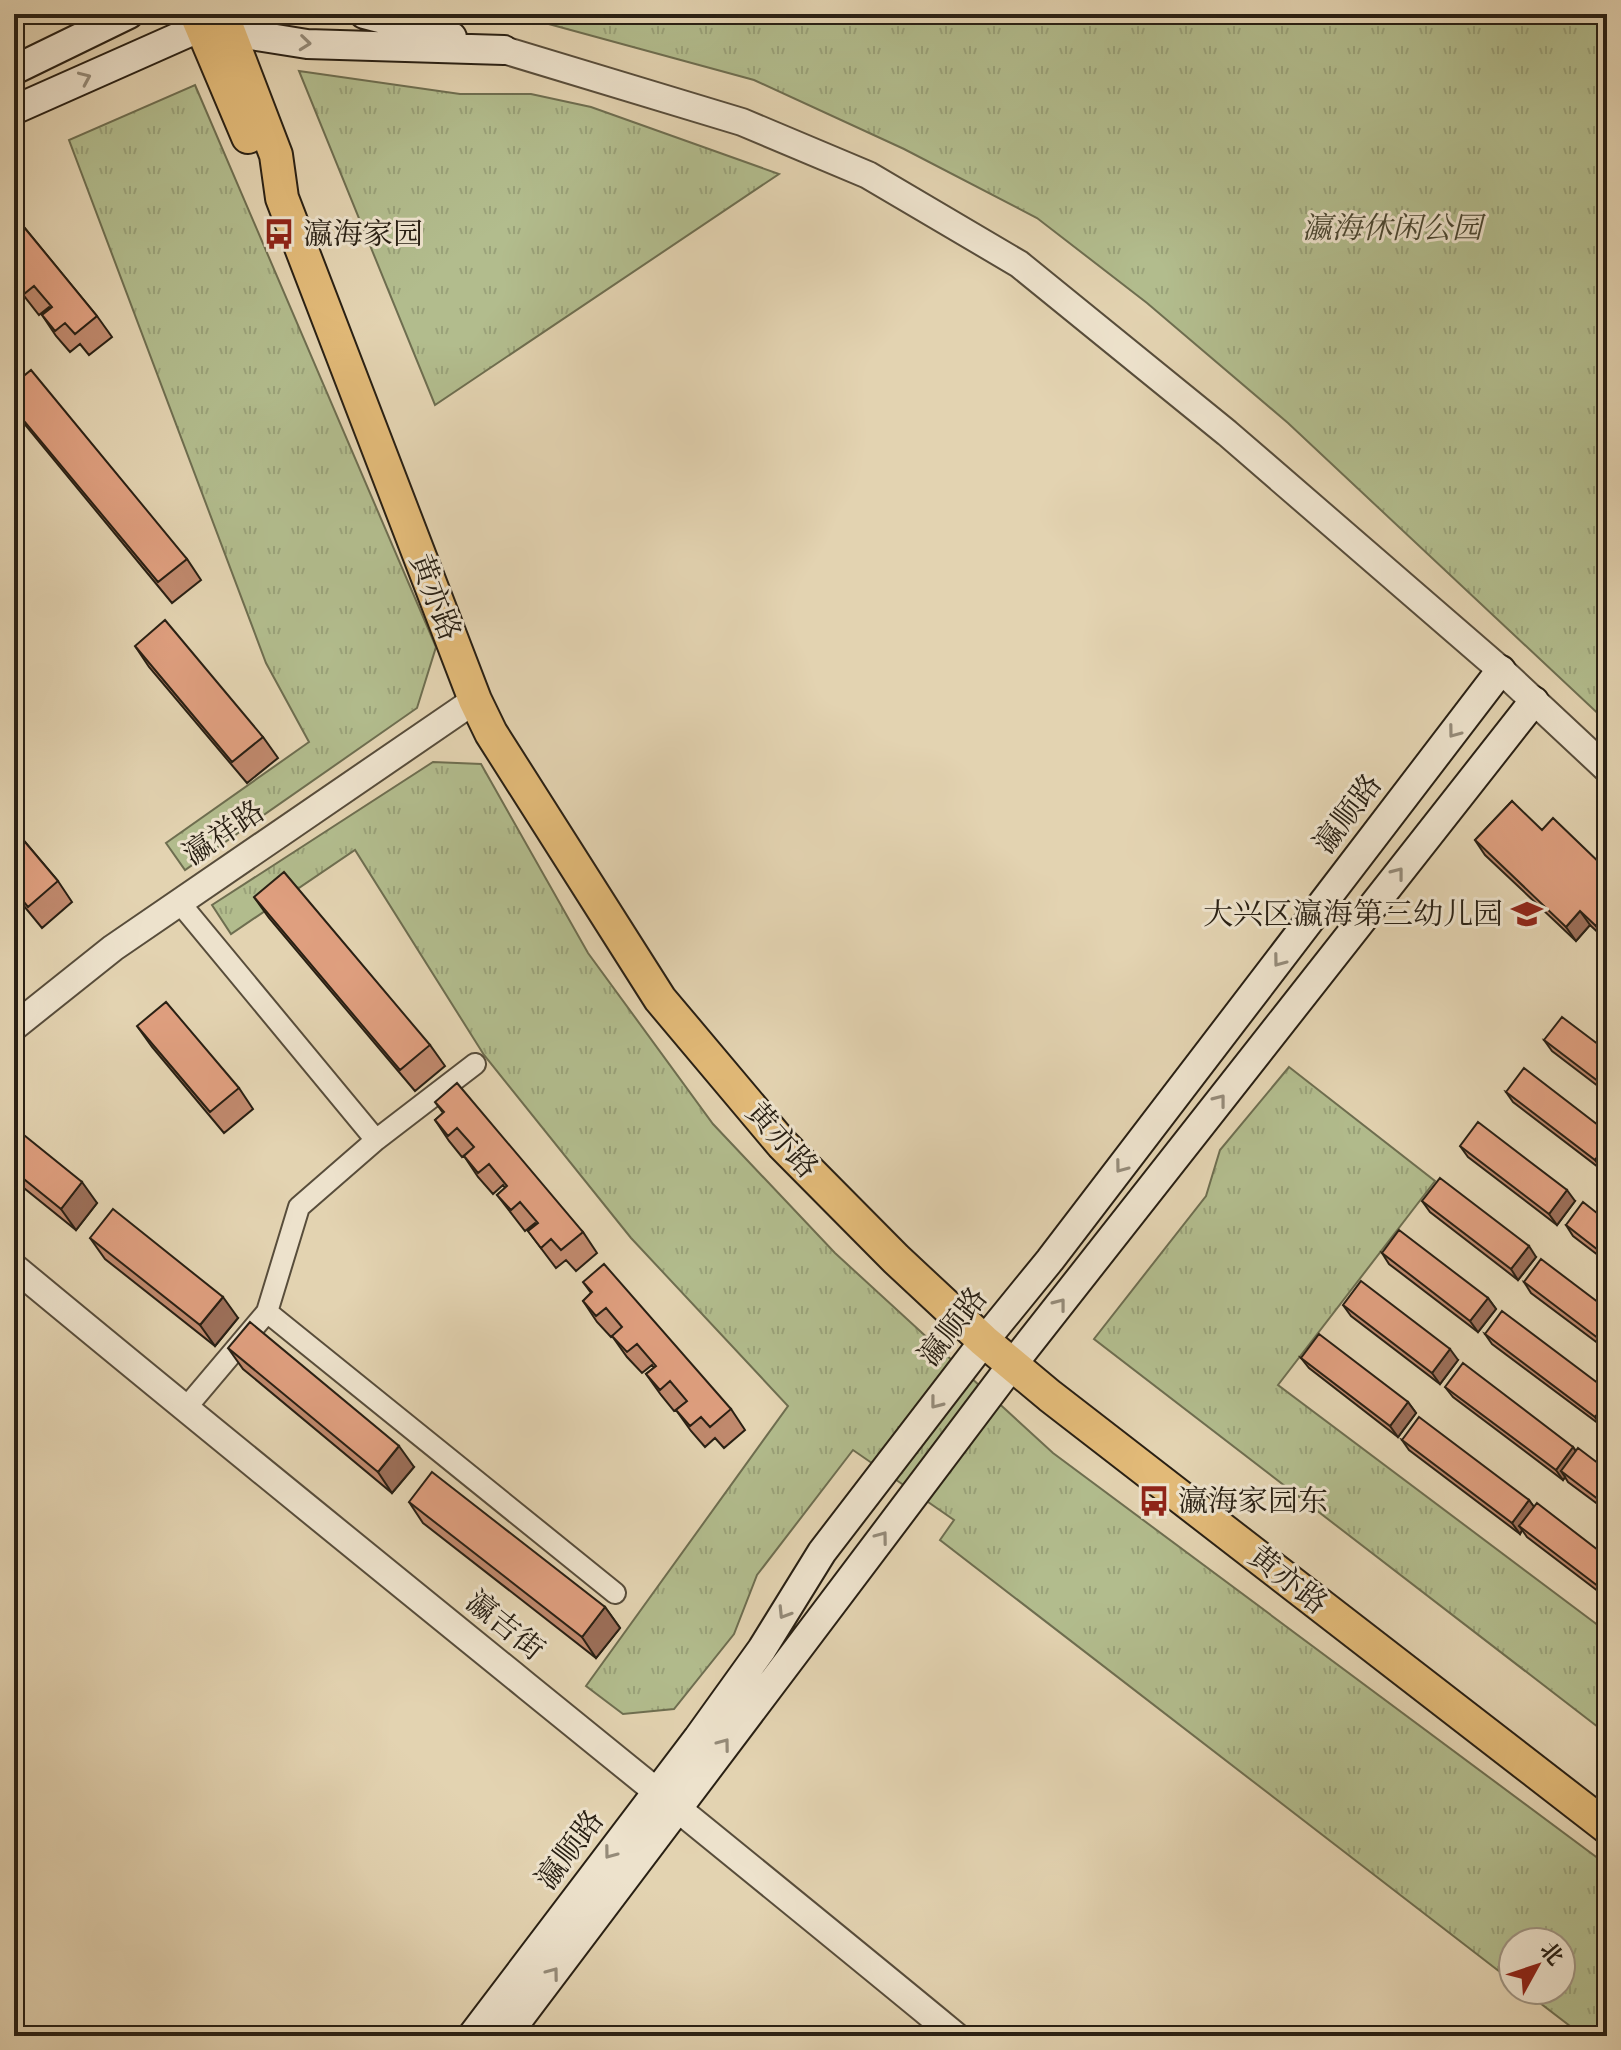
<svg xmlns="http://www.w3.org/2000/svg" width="1621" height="2050" viewBox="0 0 1621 2050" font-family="'IM FELL Double Pica','Noto Serif SC',serif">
<defs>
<pattern id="grass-tufts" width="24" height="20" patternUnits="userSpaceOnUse" patternTransform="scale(2)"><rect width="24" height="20" fill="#b2bc8d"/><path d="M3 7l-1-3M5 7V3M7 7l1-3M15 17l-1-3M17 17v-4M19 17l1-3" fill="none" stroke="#99a179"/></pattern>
</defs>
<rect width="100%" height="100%" fill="#e3d3b1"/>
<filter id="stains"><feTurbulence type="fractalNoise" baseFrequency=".0025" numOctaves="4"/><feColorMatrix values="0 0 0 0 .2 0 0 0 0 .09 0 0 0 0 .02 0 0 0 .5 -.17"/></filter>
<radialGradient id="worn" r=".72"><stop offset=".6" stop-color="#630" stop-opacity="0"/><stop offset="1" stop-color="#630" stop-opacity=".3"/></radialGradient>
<!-- grass -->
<path fill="url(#grass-tufts)" stroke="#6e6e50" stroke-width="2" d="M502,14H1607V722L1288,423L1147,303L1037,218L904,149L754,80L534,20Z
M299,71L460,94H531L591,107L779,174L435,405Z
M195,85L436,647L417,708L185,870L166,843L309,742L266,663L69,140Z
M433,762L481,764L588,953L713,1124L835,1253L1053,1453L1607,1865V2036H1583L1523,1990H1561V1942H1513V1982L940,1540L954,1520L853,1450L757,1575L734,1634L674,1709L623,1714L586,1686L788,1406L631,1238L484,1055L355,850L231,934L212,905Z
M1289,1067L1435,1181L1278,1385L1607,1632V1734L1094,1339L1206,1196L1220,1150Z"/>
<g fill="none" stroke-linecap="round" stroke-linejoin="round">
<defs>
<path id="minor" d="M179,902L376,1140
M267,1312L615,1593
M185,1409L267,1312L299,1207L376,1140L475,1064"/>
<path id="tertiary" d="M504,50L742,122L868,175L1019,264L1227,433L1501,670L1607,769
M14,1027L113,948L475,700
M14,1267C326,1526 643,1778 956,2036"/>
<path id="secondary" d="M364,14L452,37
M14,70L129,14
M14,110L201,27L307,44L504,50
M472,2036L698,1738L762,1649L822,1552L984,1341L1050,1260L1501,670
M506,2036L1012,1365L1534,701"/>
<path id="primary" d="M196,14L248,137
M222,14L276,155L282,198L475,700L491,733L660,999L782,1144L896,1259L984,1341L1050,1396L1607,1827"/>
</defs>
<!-- minor casing -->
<use href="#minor" stroke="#584d3b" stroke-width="24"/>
<!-- tertiary casing -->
<use href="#tertiary" stroke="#584d3b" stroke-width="30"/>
<!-- secondary casing -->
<use href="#secondary" stroke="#292014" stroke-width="32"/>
<!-- primary casing -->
<use href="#primary" stroke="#292014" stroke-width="36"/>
<!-- minor -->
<use href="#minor" stroke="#ede2cc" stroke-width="20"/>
<!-- tertiary -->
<use href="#tertiary" stroke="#ede2cc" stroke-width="26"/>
<!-- secondary -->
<use href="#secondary" stroke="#ede2cc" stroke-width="28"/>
<!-- primary -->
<use href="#primary" stroke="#e2ba78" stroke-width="32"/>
</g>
<!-- wall -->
<path fill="#c0896d" stroke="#292014" stroke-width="2" d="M14,215L97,316L112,337L89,355L80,344L70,352L56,336L42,315L50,308L49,307L39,315L14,283L19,271L18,269L14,272Z
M14,384L187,559L201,580L172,603L17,415L14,411Z
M135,646L263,737L278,758L247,783L149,667Z
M1512,801L1606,940L1590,925L1576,941L1485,855L1475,840Z
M14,829L58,881L72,902L42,928L14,894Z
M254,897L430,1045L445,1066L415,1091L269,918Z
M137,1026L239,1088L253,1109L224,1133L152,1047Z
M1544,1040L1607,1051V1093L1552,1051Z
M1506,1092L1607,1132V1164L1602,1170L1513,1102Z
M435,1102L583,1232L597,1253L576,1271L566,1260L556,1268L528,1231L536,1224L535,1223L525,1231L497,1195L505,1188L503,1185L493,1194L478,1177L464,1156L472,1149L462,1157L449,1141L435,1120L443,1113Z
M14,1127L97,1203L76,1230L14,1180Z
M1460,1146L1575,1201L1557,1225L1468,1157Z
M1422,1201L1536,1257L1518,1280L1430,1212Z
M1607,1221V1262L1573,1236L1566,1225Z
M90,1238L238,1318L215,1346L105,1259Z
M1382,1253L1488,1298L1496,1309L1478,1332L1389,1264Z
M583,1282L731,1409L745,1430L724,1448L715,1438L705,1447L691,1431L676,1410L685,1403L674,1411L661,1395L646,1374L654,1368L652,1365L642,1373L627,1357L612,1336L611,1337L597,1322L583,1301L591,1293Z
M1524,1282L1607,1309V1350L1531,1293Z
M1343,1305L1458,1360L1440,1384L1351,1316Z
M1485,1334L1607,1390V1432L1603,1427L1492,1344Z
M228,1348L414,1467L392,1493L243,1369Z
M1301,1358L1408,1402L1416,1413L1398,1437L1309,1368Z
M1445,1387L1573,1447L1576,1451L1607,1470V1511L1568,1482L1565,1477L1563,1480L1453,1397Z
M1402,1440L1529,1500L1534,1507L1607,1557V1598L1527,1537L1522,1530L1520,1534L1409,1450Z
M409,1502L605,1607L620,1628L596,1658L423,1523Z"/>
<!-- shaded-wall -->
<path fill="#9c6f59" stroke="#292014" stroke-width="2" d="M1580,911L1590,925L1576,941L1566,927Z
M1607,914V939L1606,940L1596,926Z
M1607,1143V1164L1602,1170L1595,1160Z
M82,1182L97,1203L76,1230L61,1209Z
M1567,1190L1575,1201L1557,1225L1549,1214Z
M1529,1246L1536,1257L1518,1280L1511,1269Z
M223,1297L238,1318L215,1346L200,1325Z
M1488,1298L1496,1309L1478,1332L1470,1321Z
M1450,1349L1458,1360L1440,1384L1432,1373Z
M1607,1401V1422L1599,1421L1602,1428L1595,1417Z
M1408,1402L1416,1413L1398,1437L1390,1426Z
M399,1446L414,1467L392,1493L378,1472Z
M1573,1447L1580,1458L1561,1471L1565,1477L1563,1480L1556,1470Z
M1529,1500L1537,1511L1519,1526L1522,1530L1520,1534L1512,1523Z
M605,1607L620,1628L596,1658L582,1637Z"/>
<!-- building -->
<path fill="#df9f7f" stroke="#292014" stroke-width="2" d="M14,215L97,316L75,334L65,323L55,331L42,315L52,307L34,286L24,294L14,282V276L21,270L14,261Z
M31,370L187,559L158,582L14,409V384Z
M165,620L263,737L232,762L135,646Z
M1512,801L1542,830L1553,818L1607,870V914L1596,926L1580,911L1566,927L1475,840Z
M14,829L58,881L28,907L14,890Z
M284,872L430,1045L400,1070L254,897Z
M166,1002L239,1088L210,1112L137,1026Z
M1562,1017L1607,1051V1088L1544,1040Z
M1524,1068L1607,1132V1143L1595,1160L1506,1092Z
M457,1083L583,1232L561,1250L551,1239L541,1248L528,1231L538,1223L520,1202L511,1210L497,1195L507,1186L489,1164L478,1173L464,1156L474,1147L457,1128L448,1136L435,1120L444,1112L435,1102Z
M1478,1122L1567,1190L1549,1214L1460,1146Z
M14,1127L82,1182L61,1209L14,1171Z
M1440,1178L1529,1246L1511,1269L1422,1201Z
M1583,1202L1607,1221V1257L1566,1225Z
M113,1209L223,1297L200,1325L90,1238Z
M1399,1230L1488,1298L1470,1321L1382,1253Z
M1541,1259L1607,1309V1345L1524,1282Z
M604,1264L731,1409L710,1427L701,1417L690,1426L676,1410L687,1401L670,1381L660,1390L646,1374L656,1366L637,1344L627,1352L612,1336L622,1327L606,1308L596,1316L583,1301L592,1292L583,1282Z
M1361,1281L1450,1349L1432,1373L1343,1305Z
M1502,1311L1607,1390V1401L1595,1417L1485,1334Z
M250,1322L399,1446L378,1472L228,1348Z
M1319,1334L1408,1402L1390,1426L1301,1358Z
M1463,1363L1573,1447L1556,1470L1445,1387Z
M1607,1411V1427L1599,1421Z
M1419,1417L1529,1500L1512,1523L1402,1440Z
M1578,1448L1607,1470V1506L1561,1471Z
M432,1472L605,1607L582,1637L409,1502Z
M1537,1503L1607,1557V1593L1519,1526Z"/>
<!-- one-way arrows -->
<defs><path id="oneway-chevron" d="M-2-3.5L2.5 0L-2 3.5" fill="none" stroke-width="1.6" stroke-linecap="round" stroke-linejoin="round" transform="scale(2)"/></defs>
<g stroke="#958b79">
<use href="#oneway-chevron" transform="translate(305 43) rotate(6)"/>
<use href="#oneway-chevron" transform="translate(85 78) rotate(-24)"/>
<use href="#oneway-chevron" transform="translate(1454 732) rotate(127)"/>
<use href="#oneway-chevron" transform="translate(1398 873) rotate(-52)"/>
<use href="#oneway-chevron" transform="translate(1279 961) rotate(127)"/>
<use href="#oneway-chevron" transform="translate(1220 1100) rotate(-52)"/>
<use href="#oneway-chevron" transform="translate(1121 1167) rotate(127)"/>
<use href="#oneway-chevron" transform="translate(1060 1304) rotate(-52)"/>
<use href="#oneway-chevron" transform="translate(936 1403) rotate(128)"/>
<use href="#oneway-chevron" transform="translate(882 1537) rotate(-53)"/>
<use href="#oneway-chevron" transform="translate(784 1613) rotate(122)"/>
<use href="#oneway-chevron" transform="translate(724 1744) rotate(-53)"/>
<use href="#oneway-chevron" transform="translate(610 1853) rotate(127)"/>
<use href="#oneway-chevron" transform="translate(553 1973) rotate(-53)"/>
</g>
<!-- icons -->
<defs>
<symbol id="bus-bare" viewBox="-9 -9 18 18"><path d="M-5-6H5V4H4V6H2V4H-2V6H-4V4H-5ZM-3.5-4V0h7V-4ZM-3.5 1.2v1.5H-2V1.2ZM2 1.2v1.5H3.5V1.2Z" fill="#8f2418" stroke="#ede2cc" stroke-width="2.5" paint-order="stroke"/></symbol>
<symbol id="school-bare" viewBox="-9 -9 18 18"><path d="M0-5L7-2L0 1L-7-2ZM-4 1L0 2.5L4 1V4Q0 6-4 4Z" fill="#8f2418" stroke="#ede2cc" stroke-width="2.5" paint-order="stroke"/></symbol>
</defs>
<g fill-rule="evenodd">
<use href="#bus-bare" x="257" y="212" width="44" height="44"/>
<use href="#school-bare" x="1505" y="892" width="44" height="44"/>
<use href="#bus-bare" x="1132" y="1479" width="44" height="44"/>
</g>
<g text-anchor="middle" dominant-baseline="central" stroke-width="6" stroke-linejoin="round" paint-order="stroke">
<!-- park labels -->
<g font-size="30" font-style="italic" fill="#4b4732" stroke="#ede2cc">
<text x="1392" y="228">瀛海休闲公园</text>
</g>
<!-- poi labels -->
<g font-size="30" fill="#292014" stroke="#ede2cc" text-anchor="start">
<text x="303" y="234">瀛海家园</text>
<text x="1503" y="914" text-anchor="end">大兴区瀛海第三幼儿园</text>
<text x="1178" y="1501">瀛海家园东</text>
</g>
<!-- street labels -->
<g font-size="30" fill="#292014" stroke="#ede2cc">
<text transform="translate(435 597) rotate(69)">黄亦路</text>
<text transform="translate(1348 814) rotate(-53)">瀛顺路</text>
<text transform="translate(224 833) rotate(-34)">瀛祥路</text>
<text transform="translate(782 1140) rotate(48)">黄亦路</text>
<text transform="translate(953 1327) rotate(-52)">瀛顺路</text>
<text transform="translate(1288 1580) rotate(38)">黄亦路</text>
<text transform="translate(505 1626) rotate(39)">瀛吉街</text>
<text transform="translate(570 1850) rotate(-53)">瀛顺路</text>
</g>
</g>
<!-- margin -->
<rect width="1621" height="2050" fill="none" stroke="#e3d3b1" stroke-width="48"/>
<rect x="16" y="16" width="1589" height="2018" fill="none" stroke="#292014" stroke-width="4"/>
<rect x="24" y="24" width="1573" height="2002" fill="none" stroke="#292014" stroke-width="2"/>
<!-- north arrow -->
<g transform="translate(1537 1966) rotate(50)"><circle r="38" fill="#ede2cc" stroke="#9f9482" stroke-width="2"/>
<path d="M0-6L14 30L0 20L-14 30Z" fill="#8f2418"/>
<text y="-12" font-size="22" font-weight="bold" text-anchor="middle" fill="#292014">北</text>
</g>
<rect width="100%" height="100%" filter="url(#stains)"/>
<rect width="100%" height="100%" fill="url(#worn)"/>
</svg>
